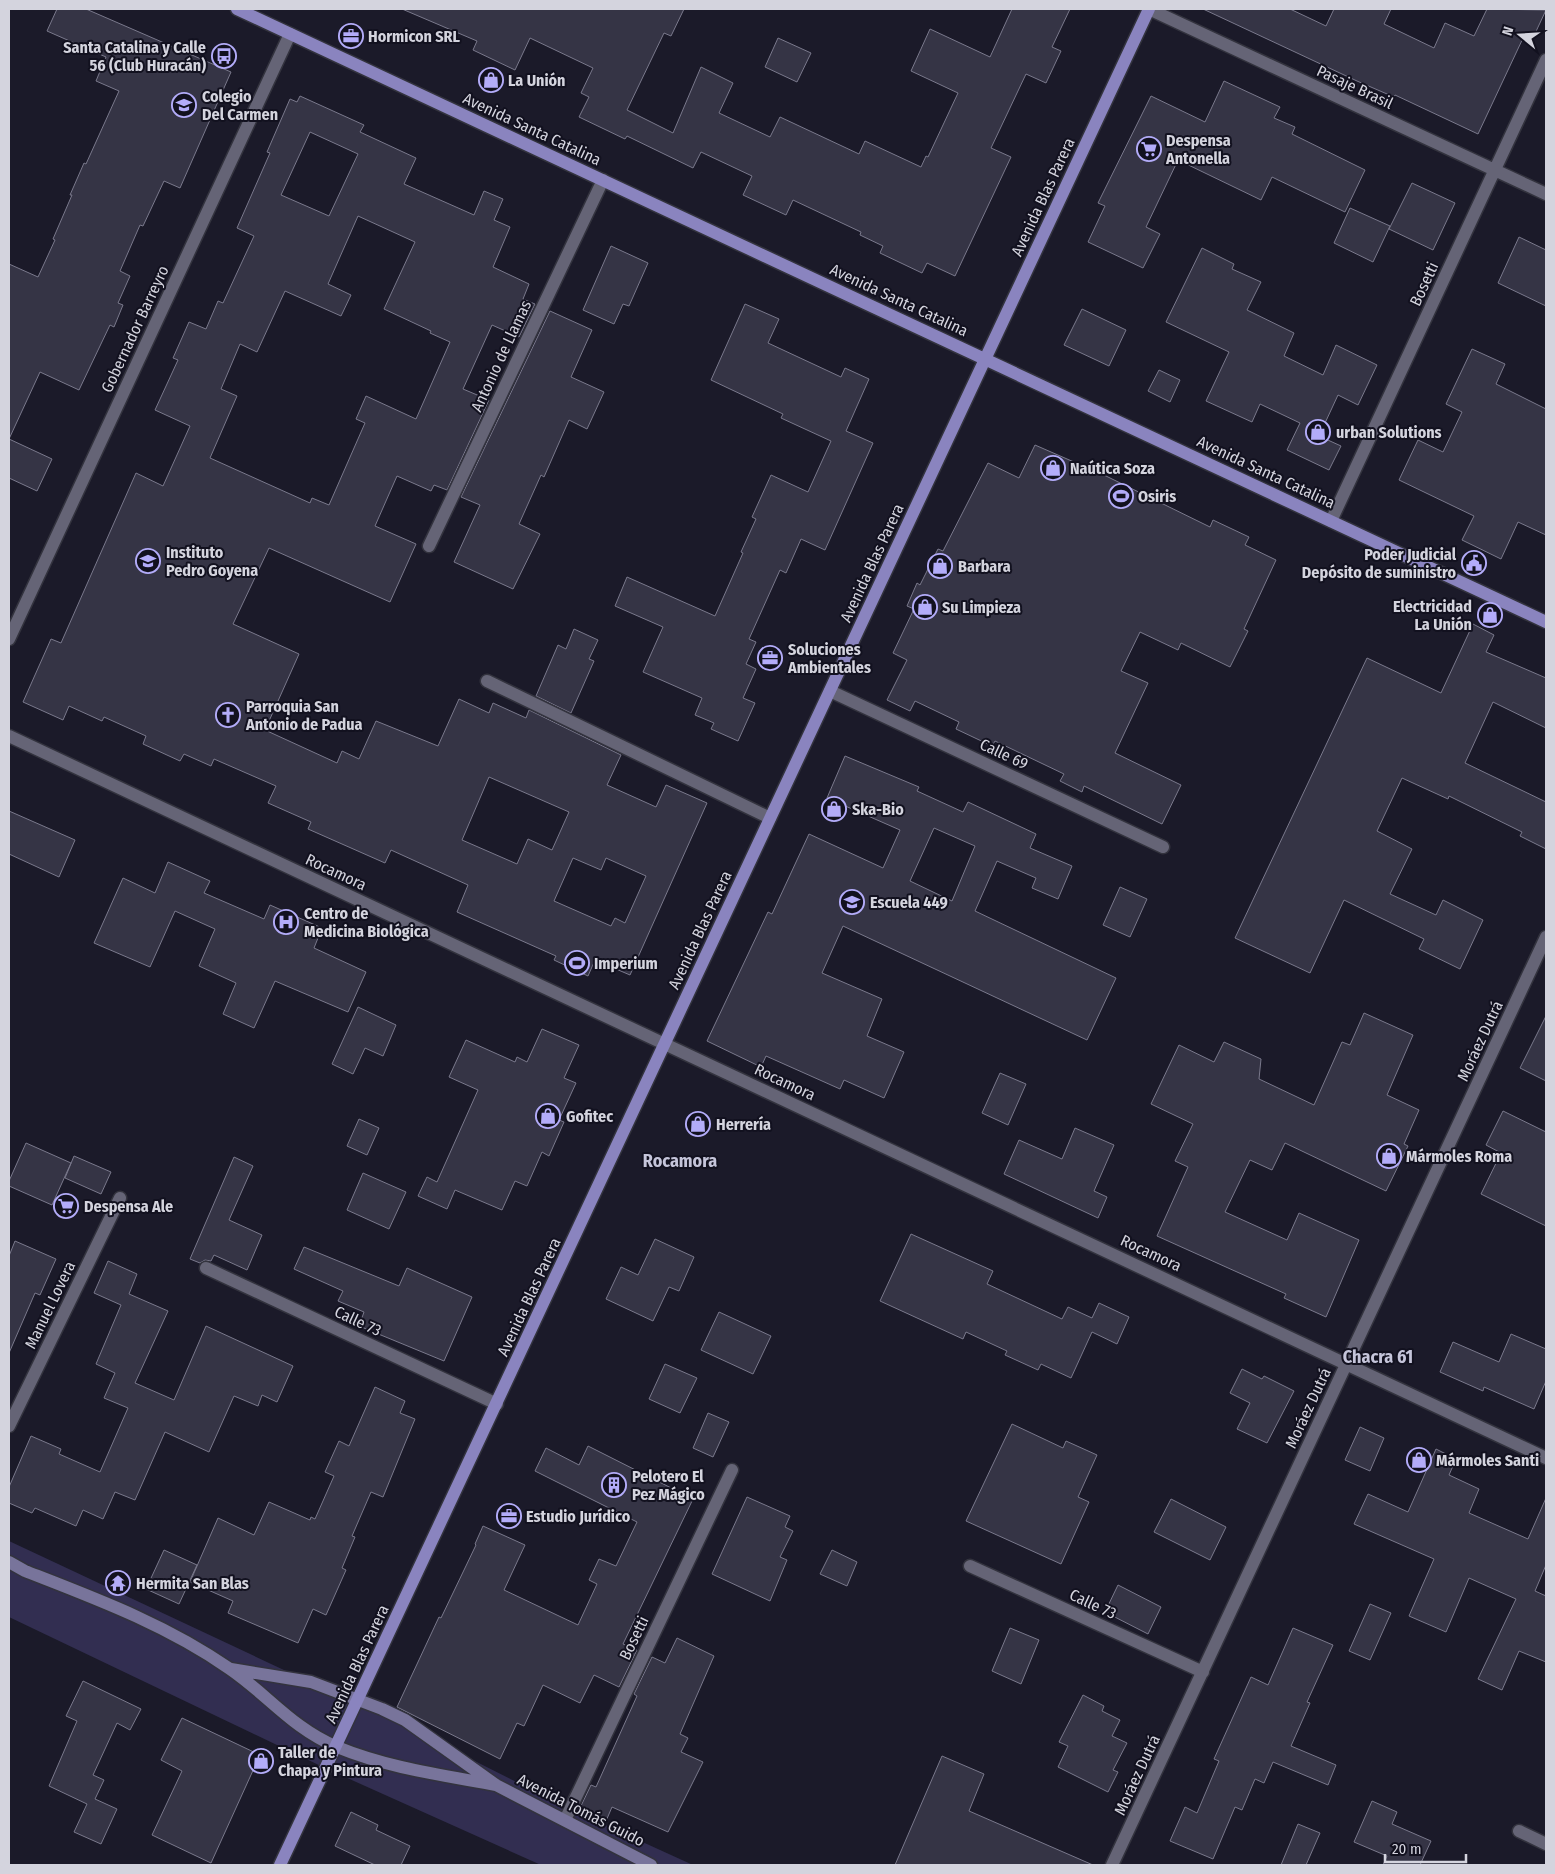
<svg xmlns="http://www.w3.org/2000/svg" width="1555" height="1874" viewBox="0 0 1555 1874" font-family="'Fira Sans Condensed',sans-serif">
<rect width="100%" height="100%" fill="#1b1a29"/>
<!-- green -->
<path fill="#322e51" d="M9,1541L429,1738L570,1809L693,1865H541L325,1768L9,1617Z"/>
<!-- building -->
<path fill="#353445" stroke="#7a798c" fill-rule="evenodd" d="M57,9H86L231,72L180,188L164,181L143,226L140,225L120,271L130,276L118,303L123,305L114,327L110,325L79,390L40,372L9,439L52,459L37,491L9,478V264L38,277L55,240L53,239L72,195H70L84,163L86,164L119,91L96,81L106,57L47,31Z
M402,9H684L671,36L664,33L627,110L673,133L701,67L733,83L719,113L770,137L780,117L859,154L865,141L921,167L926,156L928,157L958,93L911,71L930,29L990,57L1012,9H1070L1052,47L1061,51L1046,83L1026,74L991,148L1011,157L955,276L927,263L922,273L880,253L883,246L860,235L861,232L793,200L786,215L743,195L752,176L701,152L693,168L627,136L625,139L579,117L589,97L581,93L593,68L530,38L515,70L473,50L477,41Z
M1203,9H1290L1326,26L1334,9H1391L1384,24L1434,48L1445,23L1474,36L1487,9L1546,10L1532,40L1524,36L1478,134L1395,95L1394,97L1357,81Z
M778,38L811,53L797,82L765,67Z
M1224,81L1280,107L1274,118L1295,127L1292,134L1365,170L1345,212L1272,177L1261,200L1178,160L1146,227L1160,234L1143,268L1088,242L1105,206L1098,203L1151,96L1205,122Z
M300,96L364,125L360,132L416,158L404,184L474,215L484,191L503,199L494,220L510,227L493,267L529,284L523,299L535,304L519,337L492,325L463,389L489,400L447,490L434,485L431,491L397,476L375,526L416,544L390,602L269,548L233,624L299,654L265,730L337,763L342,751L359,759L376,721L438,746L459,699L489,713L493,703L526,718L529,710L621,755L607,785L656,807L666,785L707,803L630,975L595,960L588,976L554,960L556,956L457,912L468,885L391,850L385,863L308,829L311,822L268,803L276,786L214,759L211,766L184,754L180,761L143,744L146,736L104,717L102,721L69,706L63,720L23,702L51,639L61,643L136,473L163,486L190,426L155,410L178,360L173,358L189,322L206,329L218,301L223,303L254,236L237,228L270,153L267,152L290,99L297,102ZM310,132L358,154L329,216L281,195ZM358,216L415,242L384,309L431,331L430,333L450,342L416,419L366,396L356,419L365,423L329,505L312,498L310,503L210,458L237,396L221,389L240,344L257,352L285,291L341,316L351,295L328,284ZM489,777L569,812L552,850L528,839L517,864L462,840ZM573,858L601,870L606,858L646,876L625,923L615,918L611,926L554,901Z
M1412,183L1455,203L1433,250L1389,229Z
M1350,208L1390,226L1373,262L1334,243Z
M1519,237L1546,250V306L1498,283Z
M611,246L648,263L629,306L623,304L614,324L583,310Z
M1202,248L1234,264L1232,269L1261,282L1247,310L1294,333L1284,356L1323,375L1336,345L1377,365L1358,405L1338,395L1319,436L1341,446L1329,470L1287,450L1300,423L1260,404L1252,422L1206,401L1229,352L1166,322Z
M745,304L779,319L768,343L841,377L845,368L869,379L846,431L873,443L825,550L801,539L786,573L780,570L749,639L756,642L746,664L756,669L743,698L755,703L738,741L711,729L714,723L695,715L702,698L643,672L663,627L615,606L627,577L715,616L743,553L741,552L756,519L752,517L771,475L808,492L831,441L781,418L783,414L711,380Z
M1082,309L1126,330L1109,366L1064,345Z
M550,311L592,330L571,377L604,392L587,429L569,420L544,477L541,475L519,524L540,534L513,589L454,562L480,505L461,497Z
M1472,349L1505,364L1496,384L1546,409V535L1518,522L1501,559L1462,540L1474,516L1399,480L1418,440L1443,452L1462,412L1446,404Z
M1159,370L1180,380L1170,402L1148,391Z
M1035,445L1106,476L1210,527L1213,520L1249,537L1245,545L1276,560L1244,629L1248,631L1230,667L1181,643L1178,650L1140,632L1121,671L1148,683L1115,753L1181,785L1162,824L1084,786L1082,792L1060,781L1064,774L995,741L992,746L956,729L959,722L915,701L910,711L887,700L907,660L893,653L914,609L907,606L917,583L920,585L938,549L943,551L988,463L1019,478Z
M1473,624L1494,635L1486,652L1546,678V728L1493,702L1465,763L1546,802V849L1520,836L1522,832L1449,796L1448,799L1402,778L1377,831L1412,849L1390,894L1436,915L1443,900L1483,920L1460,969L1419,949L1424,939L1344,900L1310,973L1235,938L1367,658L1441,693Z
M574,629L598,640L589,659L594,661L571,713L536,696L558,645L566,649Z
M845,756L919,787L917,791L963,812L968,802L1036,834L1030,848L1072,866L1058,899L1032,888L1036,878L997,861L975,911L1116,978L1087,1040L843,926L822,973L882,999L867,1036L904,1052L884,1098L844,1080L840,1089L766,1056L761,1067L707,1041L768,912L772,914L809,834L883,868L900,830L827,798ZM934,828L975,846L952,901L910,881Z
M9,811L75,840L59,877L9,854Z
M168,862L210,881L204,893L264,919L270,905L322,928L314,948L366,972L348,1012L275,981L254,1028L223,1014L236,983L199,966L215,929L175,911L150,967L94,943L123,878L155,893Z
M1120,887L1147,899L1130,937L1103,925Z
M358,1007L396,1025L383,1056L365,1048L353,1074L332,1064Z
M1364,1013L1413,1035L1387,1095L1419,1110L1404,1144L1408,1146L1386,1191L1285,1143L1272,1170L1250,1160L1225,1212L1287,1240L1299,1213L1359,1240L1326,1317L1284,1298L1286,1294L1157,1236L1188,1167L1175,1161L1193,1124L1151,1104L1179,1045L1214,1062L1224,1042L1261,1059L1259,1079L1314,1105L1342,1042L1350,1045Z
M1546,1016V1081L1520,1068Z
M542,1029L579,1045L564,1078L576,1083L559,1120L564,1122L549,1156L542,1152L527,1186L515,1181L502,1210L455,1190L447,1209L418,1196L427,1177L437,1182L478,1090L449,1077L466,1040L515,1062L517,1057L527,1062Z
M1000,1073L1026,1084L1008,1125L982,1113Z
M1503,1111L1546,1132V1226L1481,1194L1501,1153L1486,1145Z
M359,1119L379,1128L367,1155L347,1146Z
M1075,1128L1114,1145L1094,1191L1107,1197L1098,1218L1004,1174L1019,1140L1062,1159Z
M26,1143L71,1163L52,1205L9,1186V1181Z
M74,1156L111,1172L101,1194L65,1178Z
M234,1157L253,1166L229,1220L262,1235L247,1270L214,1255L211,1261L205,1260L200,1263L190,1259Z
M363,1173L406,1192L389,1229L347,1210Z
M911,1234L993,1271L987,1284L1062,1319L1068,1307L1092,1318L1099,1303L1129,1317L1117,1344L1092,1332L1071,1378L1041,1364L1038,1370L1005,1355L1007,1351L966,1332L963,1339L880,1301Z
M655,1239L694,1257L679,1291L669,1287L653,1321L606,1299L621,1267L638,1275Z
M15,1241L56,1259L40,1295L35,1293L9,1353V1256Z
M304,1247L399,1286L407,1268L472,1297L444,1361L359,1326L364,1312L338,1301L343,1291L294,1269Z
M108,1261L137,1274L129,1294L168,1311L135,1383L174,1400L206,1326L293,1366L277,1402L262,1395L258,1406L234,1396L209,1452L165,1432L135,1500L115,1492L103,1519L83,1510L76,1526L35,1508L32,1513L9,1503V1487L31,1436L61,1449L59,1454L100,1472L128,1408L104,1398L115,1373L96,1364L121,1305L94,1293Z
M719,1312L771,1336L753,1374L701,1350Z
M1511,1334L1546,1349V1381L1534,1409L1484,1387L1483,1391L1440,1372L1453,1342L1499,1362Z
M665,1364L697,1378L680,1413L649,1399Z
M1242,1369L1262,1379L1264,1376L1294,1391L1267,1443L1237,1429L1250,1403L1230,1393Z
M375,1387L405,1401L400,1413L415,1419L383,1497L371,1492L352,1536L355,1537L342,1568L346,1570L326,1615L313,1609L298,1643L228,1613L233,1601L190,1582L218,1518L254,1535L269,1502L310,1520L311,1517L315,1519L334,1476L325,1472L339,1441L349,1446Z
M708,1413L729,1422L713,1457L693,1448Z
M1012,1424L1063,1448L1066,1441L1097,1455L1078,1497L1089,1502L1061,1564L966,1521Z
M1360,1427L1384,1438L1370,1471L1345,1460Z
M588,1446L693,1499L623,1644L637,1650L619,1687L594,1675L580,1703L543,1685L524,1726L517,1723L500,1759L397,1707L439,1617L441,1618L476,1545L475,1544L483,1526L525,1545L504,1590L578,1625L597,1584L589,1580L599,1559L616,1566L637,1522L535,1471L546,1448L579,1465Z
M1436,1449L1456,1459L1449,1475L1479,1489L1469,1513L1528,1539L1546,1498V1565L1535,1591L1546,1596V1662L1519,1651L1502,1690L1478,1679L1516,1599L1469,1578L1446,1632L1409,1616L1434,1559L1354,1524L1368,1494L1408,1512Z
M747,1497L790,1516L785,1527L793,1531L780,1557L787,1560L770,1601L712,1574Z
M1171,1499L1226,1527L1210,1560L1154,1532Z
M164,1550L197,1565L179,1604L146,1589Z
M832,1550L857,1562L847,1586L820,1574Z
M1118,1585L1161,1607L1148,1634L1105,1612Z
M1370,1604L1391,1613L1370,1660L1349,1651Z
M1010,1628L1039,1640L1021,1684L992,1671Z
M1293,1628L1333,1645L1307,1702L1310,1703L1291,1746L1336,1765L1328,1785L1273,1762L1264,1783L1255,1779L1242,1810L1235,1807L1213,1859L1170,1841L1185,1807L1197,1813L1219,1761L1214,1759L1251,1677L1268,1685Z
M677,1638L714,1656L680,1734L688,1738L681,1752L703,1762L668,1832L612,1807L606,1821L580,1808L591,1785L596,1787L637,1696L634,1694L652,1657L665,1663Z
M83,1681L141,1709L130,1730L117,1723L93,1775L104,1780L95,1799L117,1809L101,1844L74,1832L87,1804L49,1786L77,1721L66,1716Z
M1083,1695L1104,1706L1102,1711L1120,1720L1112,1736L1127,1743L1113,1770L1118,1772L1108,1792L1058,1767L1068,1746L1059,1742Z
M182,1718L260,1755L211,1863L152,1835L182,1771L161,1760Z
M942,1756L984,1774L969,1811L1093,1865H895Z
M1372,1801L1397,1812L1392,1824L1431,1841L1420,1865H1383L1387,1856L1354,1842Z
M351,1812L378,1825L376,1830L410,1846L401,1865H375L335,1846Z
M1298,1824L1320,1833L1306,1865H1281Z"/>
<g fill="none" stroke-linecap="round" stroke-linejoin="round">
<defs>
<path id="minor" d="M1149,9L1546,194
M1331,521L1546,60
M429,546L603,180
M9,639L290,34
M487,681L770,818
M830,691L1163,847
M9,736L1546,1458
M206,1268L497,1404
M9,1426L120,1198
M970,1566L1203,1672
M565,1820L732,1470
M1519,1831L1546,1844
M1112,1865L1546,937"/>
<path id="secondary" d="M9,1562L25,1571C97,1599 167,1625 230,1669C268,1695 292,1728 337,1747C388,1768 442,1775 496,1785
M231,1669L311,1682L382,1709L405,1720L496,1785L651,1865"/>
<path id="primary" d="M237,9L1546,622
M280,1865L1149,9"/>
</defs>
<!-- minor casing -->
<use href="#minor" stroke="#33333e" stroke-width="15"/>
<!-- secondary casing -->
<use href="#secondary" stroke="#33333e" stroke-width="15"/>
<!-- primary casing -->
<use href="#primary" stroke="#33333e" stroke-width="15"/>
<!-- minor -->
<use href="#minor" stroke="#656476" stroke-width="12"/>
<!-- secondary -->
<use href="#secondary" stroke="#78749b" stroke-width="12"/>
<!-- primary -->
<use href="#primary" stroke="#8a84bf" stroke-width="12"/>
</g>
<!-- icons -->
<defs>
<symbol id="office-ring" viewBox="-11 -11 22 22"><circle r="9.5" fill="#12111f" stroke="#b3acf9" stroke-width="1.5"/><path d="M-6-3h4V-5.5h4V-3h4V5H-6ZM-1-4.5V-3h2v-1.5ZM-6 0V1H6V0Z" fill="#b3acf9"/></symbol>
<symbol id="bus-ring" viewBox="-11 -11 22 22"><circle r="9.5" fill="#12111f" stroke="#b3acf9" stroke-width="1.5"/><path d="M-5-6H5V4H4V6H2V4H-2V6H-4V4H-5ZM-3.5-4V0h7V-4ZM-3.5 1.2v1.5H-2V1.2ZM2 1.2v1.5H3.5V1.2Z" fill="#b3acf9"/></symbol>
<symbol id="shop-ring" viewBox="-11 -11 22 22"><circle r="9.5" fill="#12111f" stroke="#b3acf9" stroke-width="1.5"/><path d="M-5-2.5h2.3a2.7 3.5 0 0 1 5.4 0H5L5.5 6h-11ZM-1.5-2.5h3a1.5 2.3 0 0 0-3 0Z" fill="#b3acf9"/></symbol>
<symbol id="school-ring" viewBox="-11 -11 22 22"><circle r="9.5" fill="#12111f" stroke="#b3acf9" stroke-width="1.5"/><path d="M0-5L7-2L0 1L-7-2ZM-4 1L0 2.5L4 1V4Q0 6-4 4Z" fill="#b3acf9"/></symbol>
<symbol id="supermarket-ring" viewBox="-11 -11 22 22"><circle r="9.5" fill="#12111f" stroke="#b3acf9" stroke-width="1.5"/><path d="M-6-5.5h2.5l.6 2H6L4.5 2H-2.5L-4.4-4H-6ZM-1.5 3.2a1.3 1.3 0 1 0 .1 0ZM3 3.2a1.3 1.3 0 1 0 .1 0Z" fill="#b3acf9"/></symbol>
<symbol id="stadium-ring" viewBox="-11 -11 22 22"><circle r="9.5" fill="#12111f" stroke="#b3acf9" stroke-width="1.5"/><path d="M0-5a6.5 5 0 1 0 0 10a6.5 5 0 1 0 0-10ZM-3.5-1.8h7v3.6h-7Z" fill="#b3acf9"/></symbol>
<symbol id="civic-ring" viewBox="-11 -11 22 22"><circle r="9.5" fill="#12111f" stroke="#b3acf9" stroke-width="1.5"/><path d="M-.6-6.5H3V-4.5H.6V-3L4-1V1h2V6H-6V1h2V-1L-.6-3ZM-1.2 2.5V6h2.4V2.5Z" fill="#b3acf9"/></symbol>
<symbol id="church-ring" viewBox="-11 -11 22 22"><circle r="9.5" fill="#12111f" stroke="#b3acf9" stroke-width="1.5"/><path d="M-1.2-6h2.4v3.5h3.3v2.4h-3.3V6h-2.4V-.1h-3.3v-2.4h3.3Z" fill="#b3acf9"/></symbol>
<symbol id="hospital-ring" viewBox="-11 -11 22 22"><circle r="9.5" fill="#12111f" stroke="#b3acf9" stroke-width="1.5"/><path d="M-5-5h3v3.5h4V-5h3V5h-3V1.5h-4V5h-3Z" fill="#b3acf9"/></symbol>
<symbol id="building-ring" viewBox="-11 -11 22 22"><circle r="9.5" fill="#12111f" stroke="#b3acf9" stroke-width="1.5"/><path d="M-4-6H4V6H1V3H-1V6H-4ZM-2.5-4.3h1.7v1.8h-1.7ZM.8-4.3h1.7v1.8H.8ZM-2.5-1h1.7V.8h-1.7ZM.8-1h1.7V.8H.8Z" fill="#b3acf9"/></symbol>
<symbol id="temple-ring" viewBox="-11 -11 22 22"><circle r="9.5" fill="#12111f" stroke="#b3acf9" stroke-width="1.5"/><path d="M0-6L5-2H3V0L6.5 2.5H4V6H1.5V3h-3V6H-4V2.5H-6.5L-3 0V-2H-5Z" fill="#b3acf9"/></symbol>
</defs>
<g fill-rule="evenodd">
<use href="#office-ring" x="337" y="22" width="28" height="28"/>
<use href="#bus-ring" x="210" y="42" width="28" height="28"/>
<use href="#shop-ring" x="477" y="66" width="28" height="28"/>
<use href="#school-ring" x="170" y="91" width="28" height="28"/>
<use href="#supermarket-ring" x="1135" y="135" width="28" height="28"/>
<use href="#shop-ring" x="1304" y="418" width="28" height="28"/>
<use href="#shop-ring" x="1039" y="454" width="28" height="28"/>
<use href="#stadium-ring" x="1107" y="482" width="28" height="28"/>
<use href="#school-ring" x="134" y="547" width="28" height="28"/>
<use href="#civic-ring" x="1460" y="549" width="28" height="28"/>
<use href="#shop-ring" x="926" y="552" width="28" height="28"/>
<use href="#shop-ring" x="911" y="593" width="28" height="28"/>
<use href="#shop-ring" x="1476" y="601" width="28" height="28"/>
<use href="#office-ring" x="756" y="644" width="28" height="28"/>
<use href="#church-ring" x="214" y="701" width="28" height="28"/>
<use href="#shop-ring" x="820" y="795" width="28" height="28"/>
<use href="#school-ring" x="838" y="888" width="28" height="28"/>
<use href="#hospital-ring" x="272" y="908" width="28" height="28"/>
<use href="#stadium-ring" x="563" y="949" width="28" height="28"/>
<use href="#shop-ring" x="534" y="1102" width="28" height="28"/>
<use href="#shop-ring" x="684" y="1110" width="28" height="28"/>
<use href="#shop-ring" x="1375" y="1142" width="28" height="28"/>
<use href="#supermarket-ring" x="52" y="1192" width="28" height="28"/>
<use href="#shop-ring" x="1405" y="1446" width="28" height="28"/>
<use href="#building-ring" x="600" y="1471" width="28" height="28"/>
<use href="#office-ring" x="495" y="1502" width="28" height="28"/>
<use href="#temple-ring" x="104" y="1569" width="28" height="28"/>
<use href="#shop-ring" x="247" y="1747" width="28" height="28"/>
</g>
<g text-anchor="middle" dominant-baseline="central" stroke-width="4" stroke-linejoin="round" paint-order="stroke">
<!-- poi labels -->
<g font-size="16" font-weight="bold" fill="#d4d4de" stroke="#12111f" text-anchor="start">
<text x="368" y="36">Hormicon SRL</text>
<text x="206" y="47" text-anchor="end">Santa Catalina y Calle<tspan x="206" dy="18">56 (Club Huracán)</tspan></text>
<text x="508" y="80">La Unión</text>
<text x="202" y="96">Colegio<tspan x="202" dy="18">Del Carmen</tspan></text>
<text x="1166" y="140">Despensa<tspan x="1166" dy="18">Antonella</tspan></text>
<text x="1336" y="432">urban Solutions</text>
<text x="1070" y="468">Naútica Soza</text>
<text x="1138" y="496">Osiris</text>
<text x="166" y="552">Instituto<tspan x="166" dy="18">Pedro Goyena</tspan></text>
<text x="1456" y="554" text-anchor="end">Poder Judicial<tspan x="1456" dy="18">Depósito de suministro</tspan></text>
<text x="958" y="566">Barbara</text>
<text x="1472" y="606" text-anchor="end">Electricidad<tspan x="1472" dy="18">La Unión</tspan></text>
<text x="942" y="607">Su Limpieza</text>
<text x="788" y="649">Soluciones<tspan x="788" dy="18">Ambientales</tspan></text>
<text x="246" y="706">Parroquia San<tspan x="246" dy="18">Antonio de Padua</tspan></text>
<text x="852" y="809">Ska-Bio</text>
<text x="870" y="902">Escuela 449</text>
<text x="304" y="913">Centro de<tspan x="304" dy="18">Medicina Biológica</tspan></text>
<text x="594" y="963">Imperium</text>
<text x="566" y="1116">Gofitec</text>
<text x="716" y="1124">Herrería</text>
<text x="1406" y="1156">Mármoles Roma</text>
<text x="84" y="1206">Despensa Ale</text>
<text x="1436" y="1460">Mármoles Santi</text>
<text x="632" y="1476">Pelotero El<tspan x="632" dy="18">Pez Mágico</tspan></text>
<text x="526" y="1516">Estudio Jurídico</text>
<text x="136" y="1583">Hermita San Blas</text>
<text x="278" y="1752">Taller de<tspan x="278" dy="18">Chapa y Pintura</tspan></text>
</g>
<!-- street labels -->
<g font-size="16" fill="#d4d4de" stroke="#12111f">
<text transform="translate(1355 87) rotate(25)">Pasaje Brasil</text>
<text transform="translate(532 129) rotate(25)">Avenida Santa Catalina</text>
<text transform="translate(1043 197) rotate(-65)">Avenida Blas Parera</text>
<text transform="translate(1424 284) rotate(-65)">Bosetti</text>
<text transform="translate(899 300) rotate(25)">Avenida Santa Catalina</text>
<text transform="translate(135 329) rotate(-65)">Gobernador Barreyro</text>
<text transform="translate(501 356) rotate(-65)">Antonio de Llamas</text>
<text transform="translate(1266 472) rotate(25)">Avenida Santa Catalina</text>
<text transform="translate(872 563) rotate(-65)">Avenida Blas Parera</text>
<text transform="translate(1004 754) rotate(25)">Calle 69</text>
<text transform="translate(336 872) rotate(25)">Rocamora</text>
<text transform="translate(700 930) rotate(-65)">Avenida Blas Parera</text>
<text transform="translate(1480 1041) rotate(-65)">Moráez Dutrá</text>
<text transform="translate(785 1082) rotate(25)">Rocamora</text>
<text transform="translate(1151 1253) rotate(25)">Rocamora</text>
<text transform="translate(529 1297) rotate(-65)">Avenida Blas Parera</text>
<text transform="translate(50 1305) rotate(-64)">Manuel Lovera</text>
<text transform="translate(358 1321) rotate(25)">Calle 73</text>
<text transform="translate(1308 1408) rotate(-65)">Moráez Dutrá</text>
<text transform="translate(1093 1604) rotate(25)">Calle 73</text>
<text transform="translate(634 1638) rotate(-64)">Bosetti</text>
<text transform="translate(357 1664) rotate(-65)">Avenida Blas Parera</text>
<text transform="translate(1137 1775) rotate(-65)">Moráez Dutrá</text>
<text transform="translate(581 1810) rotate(27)">Avenida Tomás Guido</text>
</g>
<!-- neighbourhood labels -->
<g font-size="18" font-weight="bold" fill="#c5c5da" stroke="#12111f">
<text x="680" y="1161">Rocamora</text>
<text x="1378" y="1357">Chacra 61</text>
</g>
</g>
<!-- border -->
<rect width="1555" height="1874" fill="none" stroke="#d4d4de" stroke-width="20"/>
<!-- north arrow -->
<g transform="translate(1520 35) rotate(288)" stroke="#12111f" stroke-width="4" paint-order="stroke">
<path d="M0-4L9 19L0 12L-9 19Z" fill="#d4d4de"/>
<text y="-8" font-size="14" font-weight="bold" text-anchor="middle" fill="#d4d4de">N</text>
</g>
<!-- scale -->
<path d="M1385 1854v8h81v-8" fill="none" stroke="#d4d4de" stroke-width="2.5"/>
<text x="1392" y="1854" font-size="15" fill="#d4d4de" stroke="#12111f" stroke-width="4" paint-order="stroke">20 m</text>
</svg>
